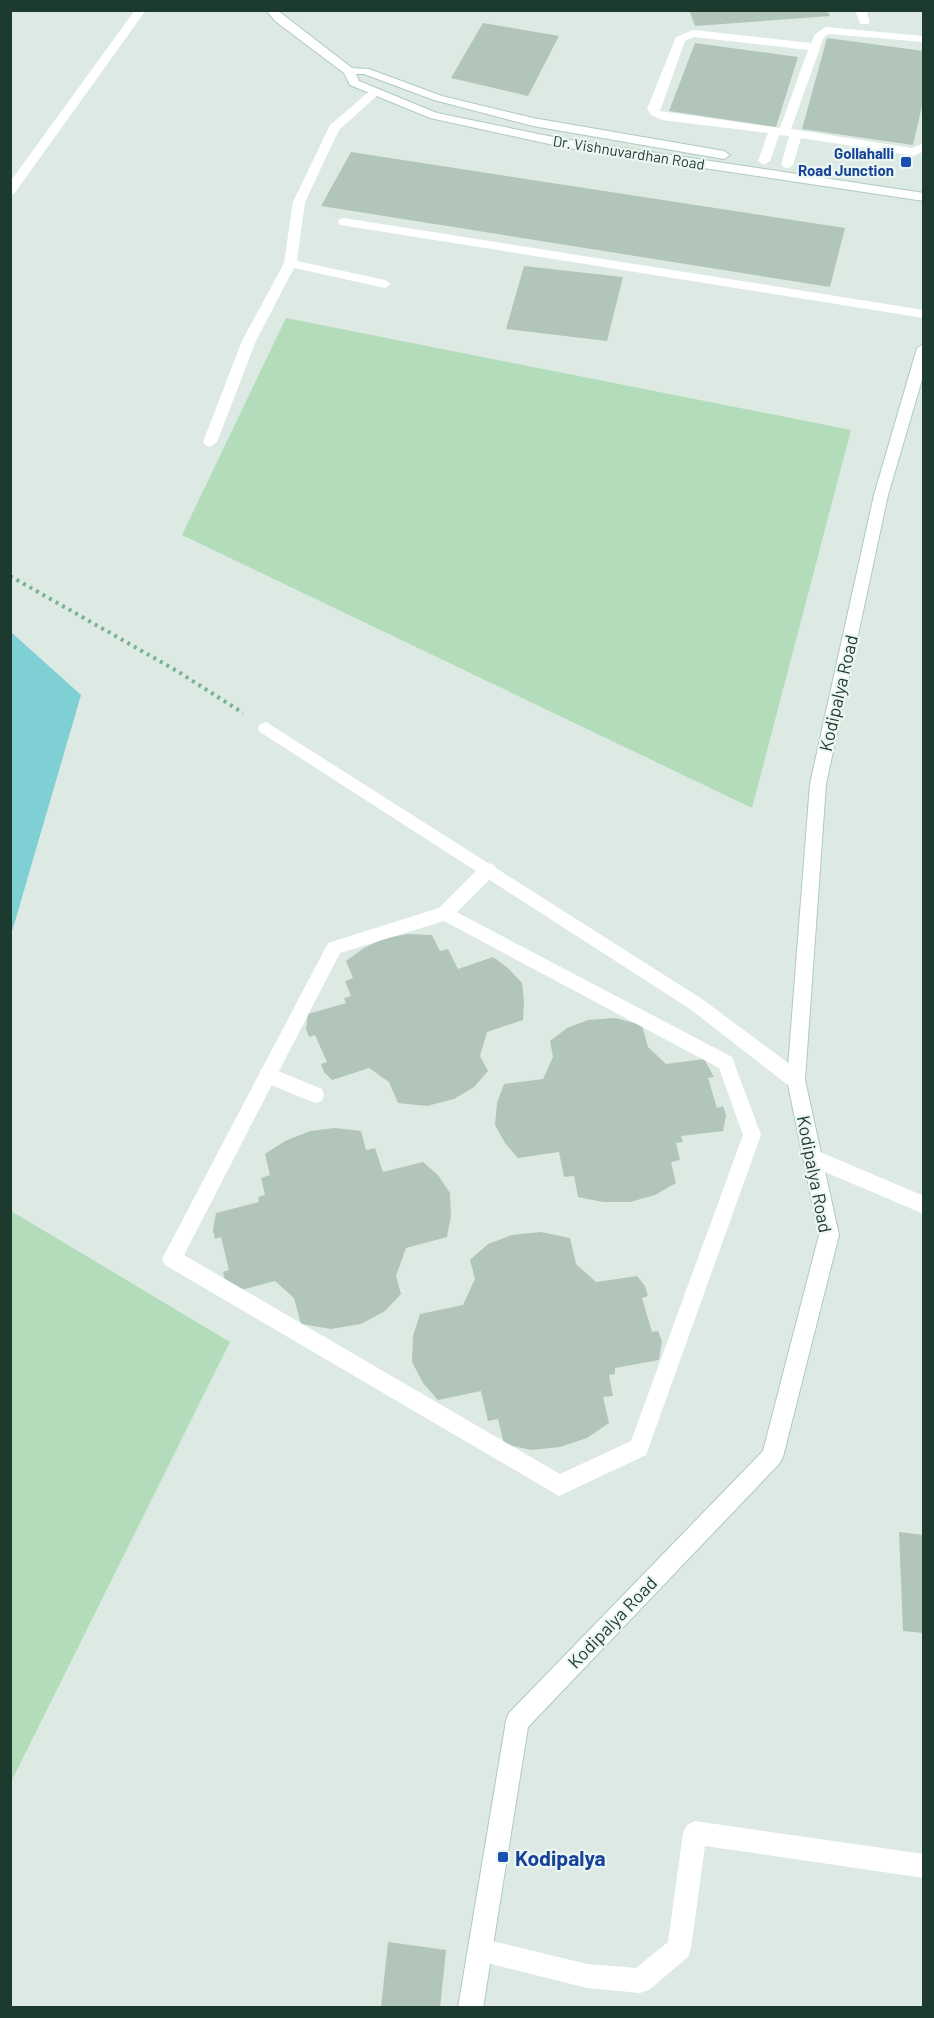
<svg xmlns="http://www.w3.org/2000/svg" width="934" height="2018" viewBox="0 0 934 2018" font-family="Barlow,sans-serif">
<rect width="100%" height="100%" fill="#dceae3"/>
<!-- green -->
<path fill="#b3ddba" d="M286,318L851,430L752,808L182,535Z
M11,1211L230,1342L11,1782Z"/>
<!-- water -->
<path fill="#7fd0d4" d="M11,632L81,695L11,935Z"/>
<!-- building -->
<path fill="#b2c5bb" d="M689,10H827L830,16L695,26Z
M483,23L559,36L528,96L451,78Z
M827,38L924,51V97L913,145L802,129Z
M695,43L798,57L776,127L669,111Z
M351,152L845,228L830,287L321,206Z
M524,266L623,277L607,341L506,329Z
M409,934L432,935L440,951L448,949L458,969L493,957L508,968L522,983L524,1002L523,1020L487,1032L480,1056L488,1071L474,1087L454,1099L427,1106L398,1103L389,1082L369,1068L332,1080L324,1072L321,1064L327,1062L315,1035L309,1037L306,1029L308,1014L346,1003L344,998L351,996L345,981L353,978L346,961L364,948L385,938Z
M615,1018L642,1025L648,1047L666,1064L704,1059L714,1077L708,1078L717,1108L723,1106L726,1115L723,1131L681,1136L683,1142L676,1143L680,1160L671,1162L676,1183L655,1195L630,1202H603L578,1197L574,1176L564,1177L559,1152L518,1158L505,1143L495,1125L497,1103L504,1084L543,1079L553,1057L550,1041L567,1028L588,1020Z
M335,1128L361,1131L366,1150L375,1148L383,1172L423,1162L438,1175L450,1193L451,1216L447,1237L406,1248L396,1276L401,1294L385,1311L361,1324L331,1329L301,1324L294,1298L275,1281L233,1292L225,1281L223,1272L229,1270L221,1237L215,1239L213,1230L216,1213L259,1202L258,1197L265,1195L261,1178L270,1175L265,1154L285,1141L310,1131Z
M541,1232L570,1238L576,1264L596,1282L637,1276L645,1286L648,1296L642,1298L652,1332L658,1331L662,1341L659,1360L615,1368V1374L609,1375L613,1396L603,1397L609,1423L587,1438L560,1447L531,1450L504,1444L498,1419L488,1421L481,1391L438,1400L423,1383L412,1362L413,1336L420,1314L463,1305L475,1279L470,1260L488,1244L512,1235Z
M899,1532L924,1535V1633L903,1631Z
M388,1942L446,1950L440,2008H381Z"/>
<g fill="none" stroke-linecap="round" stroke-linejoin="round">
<defs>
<path id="secondary" d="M266,10H277L352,68L369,69L442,96L533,118L724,151L730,155L724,159L533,126L434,100L364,74H356L359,81L437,113L563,139L924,193V201L563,147L430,118L350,85L344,73L275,21Z
M924,344V373L888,495L826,784L805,1080L839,1235L783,1457L779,1464L528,1727L483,2008H458L506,1721L509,1713L763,1451L819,1235L787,1080L810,784L874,495L917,348Z"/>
</defs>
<!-- secondary casing -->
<use href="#secondary" stroke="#afcabe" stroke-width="2"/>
<!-- path -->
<path stroke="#7ab09a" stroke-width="4" stroke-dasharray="3 4.5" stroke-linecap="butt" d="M10,576L177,671L243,713"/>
<!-- service -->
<path fill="#fff" fill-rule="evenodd" d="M375,89L379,90V94L339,130L305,202L297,261L385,280L391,284L385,288L294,268L256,341L217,442L210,447L205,445L203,442L242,341L284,263L293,202L330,125L371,90Z
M488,863L494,865L497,870L494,875L451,918L445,920L439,918L436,913L439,908L482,865Z
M268,1067L322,1089L324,1095L322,1101L315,1103L261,1081L259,1075L261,1069Z"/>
<!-- minor -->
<path fill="#fff" fill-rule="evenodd" d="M135,10H146L14,194L10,195V182Z
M855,10H866L870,22L868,24H860Z
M826,27L924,36V42L829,34L824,37L791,129L912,148L924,143V151L914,156L801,138L793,165L787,169L781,165L789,136L779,135L770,161L764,165L758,161L768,133L662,120L651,115L647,109L676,37L693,30L811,43L815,34ZM694,37L808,50L780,128L660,111L685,41Z
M344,218L924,310V318L340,225L338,222L340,219Z
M266,722L702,999L803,1074L805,1080L803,1086L796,1088L789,1086L690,1009L260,732L258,728L260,724Z
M445,906L732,1057L761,1135L646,1455L559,1496L165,1265L162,1259L328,943ZM444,921L719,1068L743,1135L631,1441L560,1474L184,1255L340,953Z
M813,1149L924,1196V1214L806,1164L803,1158L806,1152Z
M695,1821L924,1854V1878L705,1846L691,1948L688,1957L649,1990L640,1993L587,1988L471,1959L468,1950L471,1941L480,1938L587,1964L636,1968L668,1942L683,1833L687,1825Z"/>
<!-- secondary -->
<use href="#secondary" fill="#fff" fill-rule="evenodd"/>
</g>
<!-- markers -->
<g fill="#1a4fb4" stroke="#edf7f1" stroke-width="2">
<rect x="900" y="156" width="12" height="12" rx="3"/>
<rect x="497" y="1851" width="12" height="12" rx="3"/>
</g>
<g text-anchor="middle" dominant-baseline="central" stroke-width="4.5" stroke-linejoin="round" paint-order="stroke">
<!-- far-street labels -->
<g font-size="15" fill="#1d3a2f" stroke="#edf7f1">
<text transform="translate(629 152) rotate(9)">Dr. Vishnuvardhan Road</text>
</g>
<!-- far-transit labels -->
<g font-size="15" font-weight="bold" fill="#164399" stroke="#edf7f1" text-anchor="end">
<text x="894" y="153">Gollahalli<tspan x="894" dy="17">Road Junction</tspan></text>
</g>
<!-- street labels -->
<g font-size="18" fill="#1d3a2f" stroke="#edf7f1">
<text transform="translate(838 693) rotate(-77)">Kodipalya Road</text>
<text transform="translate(815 1174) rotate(79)">Kodipalya Road</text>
<text transform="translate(612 1622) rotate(-46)">Kodipalya Road</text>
</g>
<!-- near-transit labels -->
<g font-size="21" font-weight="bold" fill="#164399" stroke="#edf7f1" text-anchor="start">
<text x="515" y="1857">Kodipalya</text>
</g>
</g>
<!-- border -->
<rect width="934" height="2018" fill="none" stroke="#1d3a2f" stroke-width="24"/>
</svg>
